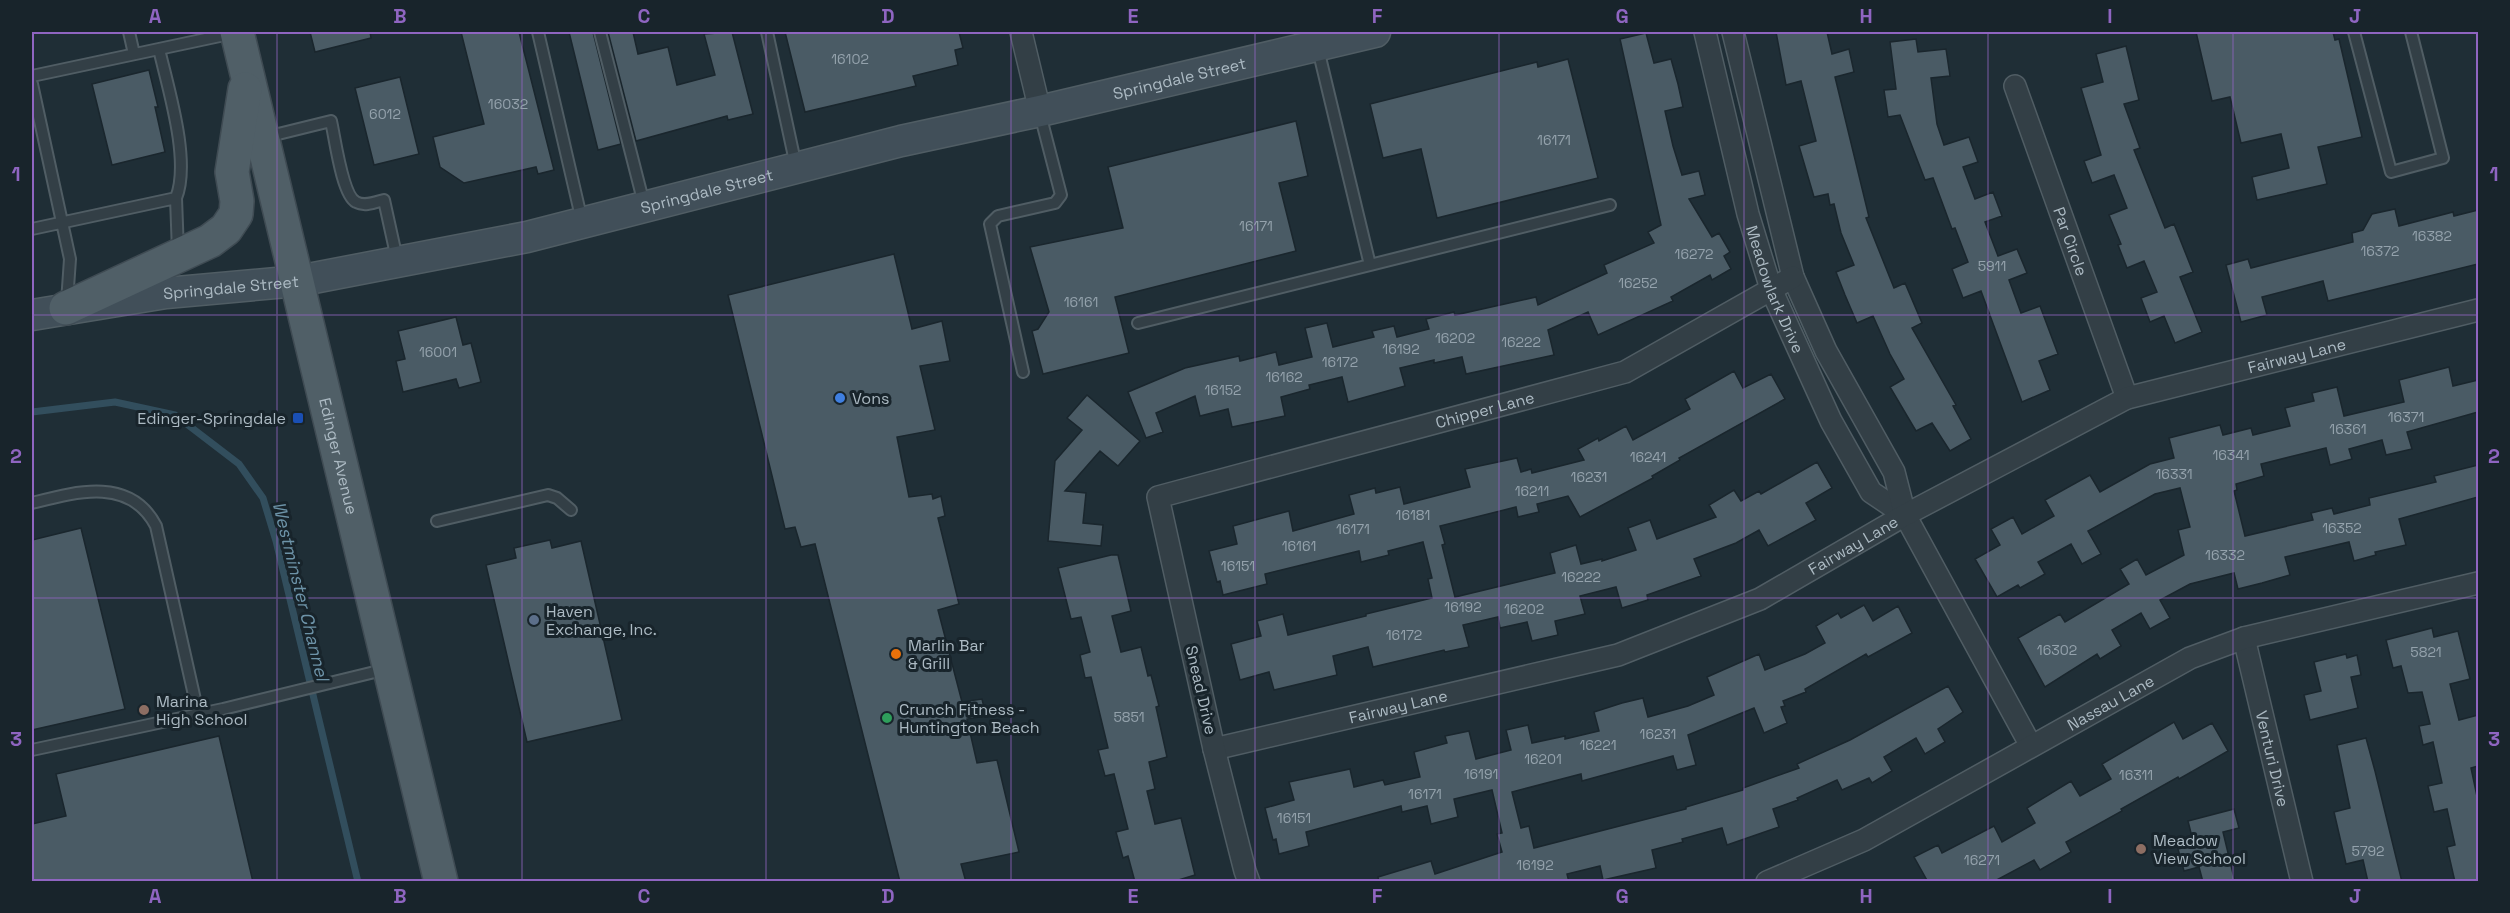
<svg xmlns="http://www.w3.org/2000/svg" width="2510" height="913" viewBox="0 0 2510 913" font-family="'Space Grotesk',sans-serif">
<rect width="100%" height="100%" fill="#1f2e36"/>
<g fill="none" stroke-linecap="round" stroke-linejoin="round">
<!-- stream -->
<path stroke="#324e5d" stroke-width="7" d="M32,412L115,402L175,415L239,464L263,498L276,541L358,882"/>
</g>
<!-- building -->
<path fill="#4a5b65" stroke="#1a262d" stroke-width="1.5" d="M310,32H370L371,38L315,52Z
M461,32H519L554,170L538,174L536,167L464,183L440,167L433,137L484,124Z
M569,32H593L621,144L598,150Z
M608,32H633L638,54L668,47L677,85L715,75L704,34L732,32L753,114L728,120L727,116L636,141Z
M785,32H959L963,48L955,50L958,65L913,76L916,86L805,112Z
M1776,32H1827L1832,54L1849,49L1854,72L1835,77L1869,217L1866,218L1894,288L1905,283L1922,323L1912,328L1956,405L1953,406L1971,439L1950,451L1932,423L1916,431L1890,387L1904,379L1890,354L1873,316L1857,323L1845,295L1836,272L1854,265L1841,233L1834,204L1830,205L1828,194L1814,197L1799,146L1816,141L1801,81L1786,85Z
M2196,32H2333L2335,40L2339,39L2362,137L2318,147L2327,184L2257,200L2252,177L2289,168L2281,134L2241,143L2230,97L2212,101Z
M1646,33L1654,63L1671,59L1678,84L1683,107L1665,111L1673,146L1682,175L1699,171L1705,195L1689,199L1712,237L1719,233L1730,252L1724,256L1731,269L1712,280L1710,275L1671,297L1673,301L1598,335L1588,312L1548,330L1554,355L1466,374L1462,357L1434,363V360L1400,368L1405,386L1348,402L1342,377L1309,385L1310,389L1281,397L1285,416L1232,427L1228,409L1200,416L1195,396L1156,413L1163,432L1146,438L1128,392L1185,368L1239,356L1240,361L1276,352L1279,365L1312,357L1305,328L1327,323L1333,347L1374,337L1372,331L1394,326L1397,337L1429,329L1426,319L1454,312L1455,315L1536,297L1538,305L1607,273L1604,265L1654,243L1648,232L1661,225L1620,39Z
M1916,39L1918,52L1946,49L1950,76L1931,78L1937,124L1944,145L1969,137L1978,162L1963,167L1975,199L1993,192L2002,216L1985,222L1998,256L2017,249L2027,273L2009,280L2021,313L2040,306L2058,354L2039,361L2050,390L2022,402L1981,291L1963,298L1952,269L1968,262L1955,228L1952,229L1933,178L1925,180L1900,115L1888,117L1884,90L1896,89L1890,42Z
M2126,46L2139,100L2124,104L2140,148L2134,150L2165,228L2174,224L2193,272L2180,277L2202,332L2175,343L2164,316L2150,322L2141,298L2157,292L2144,261L2127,268L2118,245L2121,244L2109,215L2127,208L2114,175L2092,183L2084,161L2101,155L2081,88L2103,82L2096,54Z
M1568,59L1598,178L1437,218L1421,149L1383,158L1370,104L1537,62L1538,67Z
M149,70L158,107H155L165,152L112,165L92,84Z
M400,77L419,154L374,165L355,88Z
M1296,121L1308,176L1279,183L1296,251L1115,297L1129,353L1043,374L1032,331L1038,329L1049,312L1030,247L1123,228L1108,167Z
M2395,209L2399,226L2453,212L2454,216L2478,210V264L2328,301L2323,281L2262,297L2267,315L2241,322L2226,265L2248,259L2251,268L2353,242L2352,233L2363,230L2372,214Z
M894,254L912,329L942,321L950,361L920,366L935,430L897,437L909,497L932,494L933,499L941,496L945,516L938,518L959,604L938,610L962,702L982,699L986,716L967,719L977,763L997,760L1019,852L961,864L966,882H900L815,544L801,547L795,527L785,529L728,295Z
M456,317L463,345L471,343L481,382L459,388L456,379L403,392L396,361L405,359L398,331Z
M2449,367L2453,386L2478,380V412L2407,432L2412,449L2386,455L2382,440L2349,449L2352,459L2330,465L2326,448L2261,464L2264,476L2236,484L2237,490L2234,491L2245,536L2313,520L2311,513L2332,508L2334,514L2370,505L2369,498L2436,482L2434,476L2478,465V497L2399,519L2406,545L2375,552L2376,555L2354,561L2349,542L2285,557L2290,575L2262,583L2238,589L2234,573L2190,584L2160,600L2170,618L2150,629L2141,613L2112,630L2121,646L2100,659L2097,654L2045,687L2018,638L2060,614L2065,622L2129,584L2120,569L2137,559L2146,575L2184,555L2178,530L2190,527L2180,488L2155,494L2088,531L2101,554L2082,564L2071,544L2038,562L2045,574L2020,588L2018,585L1997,597L1975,559L2000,545L1991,529L2013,517L2022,534L2054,516L2045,500L2090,475L2100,492L2150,464L2174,458L2169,438L2220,425L2223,435L2251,428L2253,435L2290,426L2285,408L2314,401L2312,393L2337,387L2344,416L2404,402L2399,380Z
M1734,371L1743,388L1771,374L1785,399L1679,458L1680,460L1652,476L1653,478L1580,517L1568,496L1537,504L1539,512L1518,517L1516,507L1440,526L1445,544L1442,545L1455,597L1555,573L1550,553L1576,545L1581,564L1602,559V561L1636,550L1628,528L1650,520L1657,539L1716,517L1709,505L1734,490L1741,501L1759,491L1761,494L1817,462L1832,488L1806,503L1816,520L1768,546L1759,530L1736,543L1694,559L1701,576L1647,595L1648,600L1622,608L1616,587L1580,596L1585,614L1555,621L1558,635L1532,641L1527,622L1500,628L1498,617L1463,625L1469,647L1445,652L1444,650L1373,667L1368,647L1333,656L1337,675L1274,690L1269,672L1240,680L1231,644L1261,636L1257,621L1283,614L1288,635L1366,616V614L1432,598L1428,579L1432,578L1423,542L1388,551L1389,555L1361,562L1359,551L1265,574L1267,584L1223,595L1220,581L1217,582L1209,551L1237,544L1233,526L1289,511L1293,531L1354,514L1349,495L1375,488L1376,493L1400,487L1404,504L1470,487L1465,469L1517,458L1521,472L1531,469L1532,473L1584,460L1578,449L1598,438L1599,441L1626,426L1633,440L1690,409L1685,399Z
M1087,395L1140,441L1118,466L1100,451L1065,491L1086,493L1083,523L1103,525L1101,546L1048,541L1055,461L1082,430L1067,418Z
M81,528L125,709L32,730V540Z
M550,540L552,548L581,541L622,720L527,742L486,565L516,558L514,548Z
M1111,555H1118L1131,611L1112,616L1121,652L1141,647L1148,676L1151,675L1159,706L1156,707L1167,757L1149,762L1155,789L1147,791L1155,824L1181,818L1195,875L1172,882H1135L1128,856L1123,858L1116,832L1128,829L1114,774L1105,776L1098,750L1108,748L1091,677L1085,678L1080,655L1090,652L1081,617L1071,619L1058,568Z
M1864,605L1873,621L1898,606L1912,633L1868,657L1866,654L1805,689L1806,692L1783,701L1785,706L1781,707L1787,723L1764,733L1754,708L1688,735L1696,765L1677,770L1673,756L1582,781L1581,774L1512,792L1521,828L1529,826L1534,848L1686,809V807L1743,790V788L1799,768L1797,764L1850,740L1948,686L1963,712L1938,729L1945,742L1925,754L1916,738L1884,757L1892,771L1872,783L1869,778L1842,790L1837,780L1797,798L1798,800L1773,809L1779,827L1727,845L1722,828L1682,839L1683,842L1652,850L1656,868L1603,880L1600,866L1567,874L1569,882H1379L1378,877L1431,861L1435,874L1502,852L1497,834L1502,833L1492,790L1454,799L1458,817L1431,824L1427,806L1402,812L1401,806L1306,832L1309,846L1279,854L1276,839L1273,840L1265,808L1294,800L1289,782L1350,769L1354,787L1383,780L1385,785L1420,777L1414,752L1447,743L1445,736L1469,731L1476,759L1511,750L1506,730L1528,725L1532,743L1565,736V739L1599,731L1594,712L1622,703L1643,698L1648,717L1688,706L1714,695L1707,677L1759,654L1765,670L1805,654L1825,643L1816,626L1838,613L1841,618Z
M2432,628L2434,637L2458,631L2470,679L2450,684L2459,720L2478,715V766L2471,768L2478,801V882H2455L2447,847L2455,845L2447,809L2434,812L2428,786L2442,783L2433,742L2423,745L2419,726L2430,724L2422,692L2408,693L2401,666L2393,668L2386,640Z
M2346,654L2347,658L2357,655L2361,675L2351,677L2358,708L2310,720L2304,695L2321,691L2314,662Z
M2174,722L2183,739L2212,723L2228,751L2179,779L2178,777L2121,809L2122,811L2066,842L2071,852L2040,870L2034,860L1993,882H1928L1914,857L1938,845L1942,853L1994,826L2002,842L2035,823L2027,808L2071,781L2080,796L2111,779L2102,764Z
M219,736L253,882H32V824L66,816L56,774Z
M2366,738L2375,771L2402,882H2368L2363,860L2346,864L2334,812L2350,808L2337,745Z
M2234,809L2239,828L2223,832L2235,882H2203L2199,867L2184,871L2178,849L2194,845L2188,821Z"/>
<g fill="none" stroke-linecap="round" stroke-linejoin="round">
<defs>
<path id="service" d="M129,32L134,54
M538,32L582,221
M600,32L644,204
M767,32L796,166
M2354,32L2391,172L2443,158L2411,32
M1318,49L1370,265
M32,76L234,33
M32,84L70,259L67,302
M266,137L331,121C335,138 342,195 356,202C365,207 376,202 384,200L397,259
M176,198L178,252
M32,229L176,198C191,161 168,88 159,49
M1138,323L1610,205
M1023,372L990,224L998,216L1055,203L1061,195L1040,114
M32,503C75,492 130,476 156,526L198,713
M437,521L548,495L557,498L571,510
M32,750L223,709L387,669"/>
<g id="minor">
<path d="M1021,32L1040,111"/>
<path id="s1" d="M1705,32L1748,214L1771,289L1831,421L1871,492L1905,515"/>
<path d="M1733,32L1793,277L1826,351L1894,472L1905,515L2031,746"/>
<path id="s2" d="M2015,86L2127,398"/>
<path id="s3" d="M2244,638L2302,882"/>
<path id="s4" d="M1214,749L1618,655L1760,599L1905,515L2127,398L2478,310"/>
<path id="s5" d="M1249,882L1245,871L1214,749L1158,497L1625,372L1793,277"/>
<path id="s6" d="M1767,882L1864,840L2190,658L2244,638L2478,583"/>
</g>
<g id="secondary">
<path id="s7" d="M32,315L166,293L298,281L527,237L901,141L1040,111L1375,32"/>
</g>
<g id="primary">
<path id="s8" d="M237,32L441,882"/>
<path d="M66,308L210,241L226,229L236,214L237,201L232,172L245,89"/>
</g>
</defs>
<!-- service casing -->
<use href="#service" stroke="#505d64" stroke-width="14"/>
<!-- minor casing -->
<use href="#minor" stroke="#505d64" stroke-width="24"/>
<!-- secondary casing -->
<use href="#secondary" stroke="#505d64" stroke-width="33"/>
<!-- primary casing -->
<use href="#primary" stroke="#3f4b53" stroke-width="36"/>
<!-- service -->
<use href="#service" stroke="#333f46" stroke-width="10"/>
<!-- minor -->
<use href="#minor" stroke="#333f46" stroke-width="21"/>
<!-- secondary -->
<use href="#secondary" stroke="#414f59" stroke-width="30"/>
<!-- primary -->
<use href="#primary" stroke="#505f67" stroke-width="33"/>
</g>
<!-- grid -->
<path fill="none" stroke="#8f65c1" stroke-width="1.5" stroke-opacity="0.55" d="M277,32V882M522,32V882M766,32V882M1011,32V882M1255,32V882M1499,32V882M1744,32V882M1988,32V882M2233,32V882M32,315H2478M32,598H2478"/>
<!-- markers -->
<circle fill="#3f7fe0" stroke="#18242b" stroke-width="2" cx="840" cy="398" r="6"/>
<rect fill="#1a4fb4" stroke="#18242b" stroke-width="2" x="292" y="412" width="12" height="12" rx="3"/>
<circle fill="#5c6f8a" stroke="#18242b" stroke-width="2" cx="534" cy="620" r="6"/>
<circle fill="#e8710a" stroke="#18242b" stroke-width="2" cx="896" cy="654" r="6"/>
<g fill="#8d6e63" stroke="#18242b" stroke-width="2">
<circle cx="144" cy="710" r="6"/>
<circle cx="2141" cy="849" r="6"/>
</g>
<circle fill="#2e9e5b" stroke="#18242b" stroke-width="2" cx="887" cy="718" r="6"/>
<g text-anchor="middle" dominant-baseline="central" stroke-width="6" stroke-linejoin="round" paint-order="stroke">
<!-- number labels -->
<g font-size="14" fill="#94a2ac">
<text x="850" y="59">16102</text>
<text x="508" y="104">16032</text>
<text x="385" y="114">6012</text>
<text x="1554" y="140">16171</text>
<text x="1256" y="226">16171</text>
<text x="2432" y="236">16382</text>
<text x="2380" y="251">16372</text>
<text x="1694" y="254">16272</text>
<text x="1992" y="266">5911</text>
<text x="1638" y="283">16252</text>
<text x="1081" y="302">16161</text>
<text x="1455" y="338">16202</text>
<text x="1521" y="342">16222</text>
<text x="1401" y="349">16192</text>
<text x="438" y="352">16001</text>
<text x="1340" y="362">16172</text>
<text x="1284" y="377">16162</text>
<text x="1223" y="390">16152</text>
<text x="2406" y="417">16371</text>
<text x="2348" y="429">16361</text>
<text x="2231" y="455">16341</text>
<text x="1648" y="457">16241</text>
<text x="2174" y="474">16331</text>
<text x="1589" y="477">16231</text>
<text x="1532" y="491">16211</text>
<text x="1413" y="515">16181</text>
<text x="2342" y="528">16352</text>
<text x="1353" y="529">16171</text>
<text x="1299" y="546">16161</text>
<text x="2225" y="555">16332</text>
<text x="1238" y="566">16151</text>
<text x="1581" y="577">16222</text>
<text x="1463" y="607">16192</text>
<text x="1524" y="609">16202</text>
<text x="1404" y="635">16172</text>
<text x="2057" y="650">16302</text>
<text x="2426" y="652">5821</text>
<text x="1129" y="717">5851</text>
<text x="1658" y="734">16231</text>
<text x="1598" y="745">16221</text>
<text x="1543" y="759">16201</text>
<text x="1481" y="774">16191</text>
<text x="2136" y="775">16311</text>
<text x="1425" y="794">16171</text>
<text x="1294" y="818">16151</text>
<text x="2368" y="851">5792</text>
<text x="1982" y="860">16271</text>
<text x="1535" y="865">16192</text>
</g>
<!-- street labels -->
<g font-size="16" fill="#acbac3" stroke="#18242b">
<text stroke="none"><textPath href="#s7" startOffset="1173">Springdale Street</textPath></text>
<text stroke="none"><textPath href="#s7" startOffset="687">Springdale Street</textPath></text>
<text stroke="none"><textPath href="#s2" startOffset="165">Par Circle</textPath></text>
<text stroke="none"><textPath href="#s7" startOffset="201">Springdale Street</textPath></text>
<text stroke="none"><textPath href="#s1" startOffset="267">Meadowlark Drive</textPath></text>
<text stroke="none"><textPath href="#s4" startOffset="1161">Fairway Lane</textPath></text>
<text stroke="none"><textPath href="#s5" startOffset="734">Chipper Lane</textPath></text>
<text stroke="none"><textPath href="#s8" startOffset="436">Edinger Avenue</textPath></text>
<text stroke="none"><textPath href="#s4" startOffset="675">Fairway Lane</textPath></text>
<text transform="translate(1201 690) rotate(77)">Snead Drive</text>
<text stroke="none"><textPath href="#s6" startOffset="388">Nassau Lane</textPath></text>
<text stroke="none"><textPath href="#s4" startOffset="189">Fairway Lane</textPath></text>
<text stroke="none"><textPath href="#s3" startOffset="124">Venturi Drive</textPath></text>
</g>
<!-- poi labels -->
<g font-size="16" fill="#acbac3" stroke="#18242b" text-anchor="start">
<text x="852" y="398">Vons</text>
<text x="286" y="418" text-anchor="end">Edinger-Springdale</text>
<text x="546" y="611">Haven<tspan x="546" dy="18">Exchange, Inc.</tspan></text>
<text x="908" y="645">Marlin Bar<tspan x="908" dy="18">&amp; Grill</tspan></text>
<text x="156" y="701">Marina<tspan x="156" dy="18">High School</tspan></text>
<text x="899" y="709">Crunch Fitness -<tspan x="899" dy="18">Huntington Beach</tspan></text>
<text x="2153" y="840">Meadow<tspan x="2153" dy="18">View School</tspan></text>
</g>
<!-- water labels -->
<g font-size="18" font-style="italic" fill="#6d93a8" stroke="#18242b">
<text transform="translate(301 591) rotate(76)">Westminster Channel</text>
</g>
</g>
<!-- border -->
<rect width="2510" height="913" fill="none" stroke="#18242b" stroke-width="66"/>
<rect x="33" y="33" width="2444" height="847" fill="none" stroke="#8f65c1" stroke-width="2"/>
<g font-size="20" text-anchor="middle" font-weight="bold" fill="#8f65c1">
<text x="155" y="23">A</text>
<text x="400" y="23">B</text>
<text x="644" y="23">C</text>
<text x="888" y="23">D</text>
<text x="1133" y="23">E</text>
<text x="1377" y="23">F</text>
<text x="1622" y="23">G</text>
<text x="1866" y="23">H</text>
<text x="2110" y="23">I</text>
<text x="2355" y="23">J</text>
<text x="16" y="181">1</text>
<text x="2494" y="181">1</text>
<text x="16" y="463">2</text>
<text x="2494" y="463">2</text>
<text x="16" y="746">3</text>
<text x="2494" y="746">3</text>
<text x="155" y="903">A</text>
<text x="400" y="903">B</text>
<text x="644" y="903">C</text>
<text x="888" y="903">D</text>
<text x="1133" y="903">E</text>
<text x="1377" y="903">F</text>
<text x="1622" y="903">G</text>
<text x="1866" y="903">H</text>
<text x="2110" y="903">I</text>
<text x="2355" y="903">J</text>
</g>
</svg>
